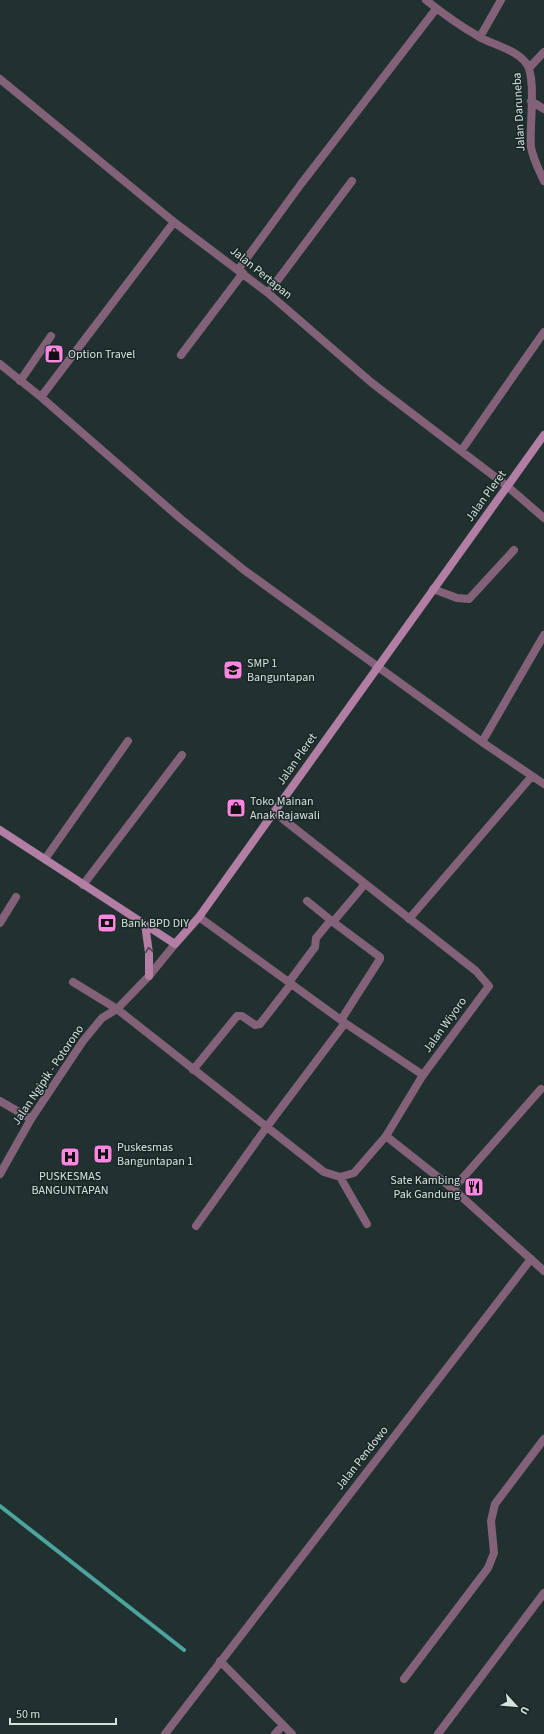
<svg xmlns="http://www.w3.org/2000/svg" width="544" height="1734" viewBox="0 0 544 1734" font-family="'Source Sans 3',sans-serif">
<rect width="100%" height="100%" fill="#21312f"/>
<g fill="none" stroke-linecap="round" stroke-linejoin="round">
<!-- stream -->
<path stroke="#4da49f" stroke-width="4" d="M0,1506L184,1650"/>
<!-- minor -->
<path stroke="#836279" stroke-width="8" d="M426,0C443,14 462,27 481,38C495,45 516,50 526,63C537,76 529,129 531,147C533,159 539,170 544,181
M480,37L501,0
M529,68L544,52
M0,79L174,222L268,293L372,383L507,486L544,518
M531,101L544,109
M238,270L301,184L436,9
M268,293L352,181
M181,355L243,273
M0,364L41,397L181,519L244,570L482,742L544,784
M20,381L51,336
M41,397L174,222
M461,451L544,332
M433,589L457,598L469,599L514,550
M482,742L544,635
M45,859L128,741
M83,885L182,755
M307,901L333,922
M199,917L345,1023L423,1075
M409,919L532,776
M0,923L16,897
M73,982L117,1009L324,1172L340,1177L354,1173L386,1136
M289,982L315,947L316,938L331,920
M341,1020L380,959V957L333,922L365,884
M193,1070L237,1016H242L255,1025L260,1024L291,984
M0,1101L31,1119
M340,1177L367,1224
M453,1189L541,1089
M196,1226L266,1128L345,1023
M220,1661L292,1734
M404,1679L488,1568L494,1553L491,1521L495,1504L544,1439
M165,1734L531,1259
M275,1734L283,1725
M438,1734L544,1593"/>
<!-- tertiary -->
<path stroke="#836279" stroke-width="8" d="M274,812L476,971L489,986L423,1075L386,1136L453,1189L544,1271
M0,1174L31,1119L83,1041L102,1018L117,1009L149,976L175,944"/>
<!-- secondary -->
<path stroke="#b27ea4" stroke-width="8" d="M0,830L175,944L199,917L544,435
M145,924L149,953V976"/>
</g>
<!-- one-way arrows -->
<defs><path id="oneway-chevron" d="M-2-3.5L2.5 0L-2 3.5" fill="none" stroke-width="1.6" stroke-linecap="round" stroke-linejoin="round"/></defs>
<use stroke="#4d4551" href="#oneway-chevron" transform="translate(149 950) rotate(-97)"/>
<!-- icons -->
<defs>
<symbol id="shop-square" viewBox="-11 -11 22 22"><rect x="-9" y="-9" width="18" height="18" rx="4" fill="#fe86e0" stroke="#172725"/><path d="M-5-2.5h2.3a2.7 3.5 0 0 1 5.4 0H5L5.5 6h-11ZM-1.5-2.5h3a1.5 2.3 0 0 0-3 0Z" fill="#111"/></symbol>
<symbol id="school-square" viewBox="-11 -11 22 22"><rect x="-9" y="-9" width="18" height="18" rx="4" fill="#fe86e0" stroke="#172725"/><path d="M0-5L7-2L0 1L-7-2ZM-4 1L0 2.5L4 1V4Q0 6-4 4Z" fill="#111"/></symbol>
<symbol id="bank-square" viewBox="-11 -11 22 22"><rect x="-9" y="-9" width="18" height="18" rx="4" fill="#fe86e0" stroke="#172725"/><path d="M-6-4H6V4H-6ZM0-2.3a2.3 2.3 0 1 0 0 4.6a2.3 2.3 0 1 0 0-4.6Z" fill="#111"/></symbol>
<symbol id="hospital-square" viewBox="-11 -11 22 22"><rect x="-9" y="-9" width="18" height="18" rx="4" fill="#fe86e0" stroke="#172725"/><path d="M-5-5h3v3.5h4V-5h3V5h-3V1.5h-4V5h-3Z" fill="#111"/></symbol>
<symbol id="restaurant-square" viewBox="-11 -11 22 22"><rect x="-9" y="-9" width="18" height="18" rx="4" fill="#fe86e0" stroke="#172725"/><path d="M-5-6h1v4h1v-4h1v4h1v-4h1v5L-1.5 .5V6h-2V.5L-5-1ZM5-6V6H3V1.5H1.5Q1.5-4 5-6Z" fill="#111"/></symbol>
</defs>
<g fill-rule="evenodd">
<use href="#shop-square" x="43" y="343" width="22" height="22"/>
<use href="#school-square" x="222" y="659" width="22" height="22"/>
<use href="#shop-square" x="225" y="797" width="22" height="22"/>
<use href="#bank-square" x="96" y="912" width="22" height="22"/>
<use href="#hospital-square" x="92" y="1143" width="22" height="22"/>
<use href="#hospital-square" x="59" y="1146" width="22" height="22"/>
<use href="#restaurant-square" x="463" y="1176" width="22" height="22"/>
</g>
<g text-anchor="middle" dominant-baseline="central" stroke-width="3" stroke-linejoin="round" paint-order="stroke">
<!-- street labels -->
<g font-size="12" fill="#d6e0df" stroke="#172725">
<text transform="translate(519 112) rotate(-93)">Jalan Daruneba</text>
<text transform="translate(261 273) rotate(39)">Jalan Pertapan</text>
<text transform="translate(486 496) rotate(-54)">Jalan Pleret</text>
<text transform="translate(297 759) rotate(-55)">Jalan Pleret</text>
<text transform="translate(445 1025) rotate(-54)">Jalan Wiyoro</text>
<text transform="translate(48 1075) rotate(-56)">Jalan Ngipik - Potorono</text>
<text transform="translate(362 1458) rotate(-52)">Jalan Pendowo</text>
</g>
<!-- poi labels -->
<g font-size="12" fill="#d6e0df" stroke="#172725" text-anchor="start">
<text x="68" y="354">Option Travel</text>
<text x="247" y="663">SMP 1<tspan x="247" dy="14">Banguntapan</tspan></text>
<text x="250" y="801">Toko Mainan<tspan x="250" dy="14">Anak Rajawali</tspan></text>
<text x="121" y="923">Bank BPD DIY</text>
<text x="117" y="1147">Puskesmas<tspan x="117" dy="14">Banguntapan 1</tspan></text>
<text x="70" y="1176" text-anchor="middle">PUSKESMAS<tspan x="70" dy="14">BANGUNTAPAN</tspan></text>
<text x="460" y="1180" text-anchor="end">Sate Kambing<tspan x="460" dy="14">Pak Gandung</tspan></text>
</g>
</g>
<!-- north arrow -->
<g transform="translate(516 1706) rotate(117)" stroke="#172725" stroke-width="3" paint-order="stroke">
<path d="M0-3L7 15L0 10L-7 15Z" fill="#d6e0df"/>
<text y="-6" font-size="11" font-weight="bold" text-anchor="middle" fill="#d6e0df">U</text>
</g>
<!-- scale -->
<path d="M10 1718v6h106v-6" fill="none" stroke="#d6e0df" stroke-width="2"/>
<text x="16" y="1718" font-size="12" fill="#d6e0df" stroke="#172725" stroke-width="3" paint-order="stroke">50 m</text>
</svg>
